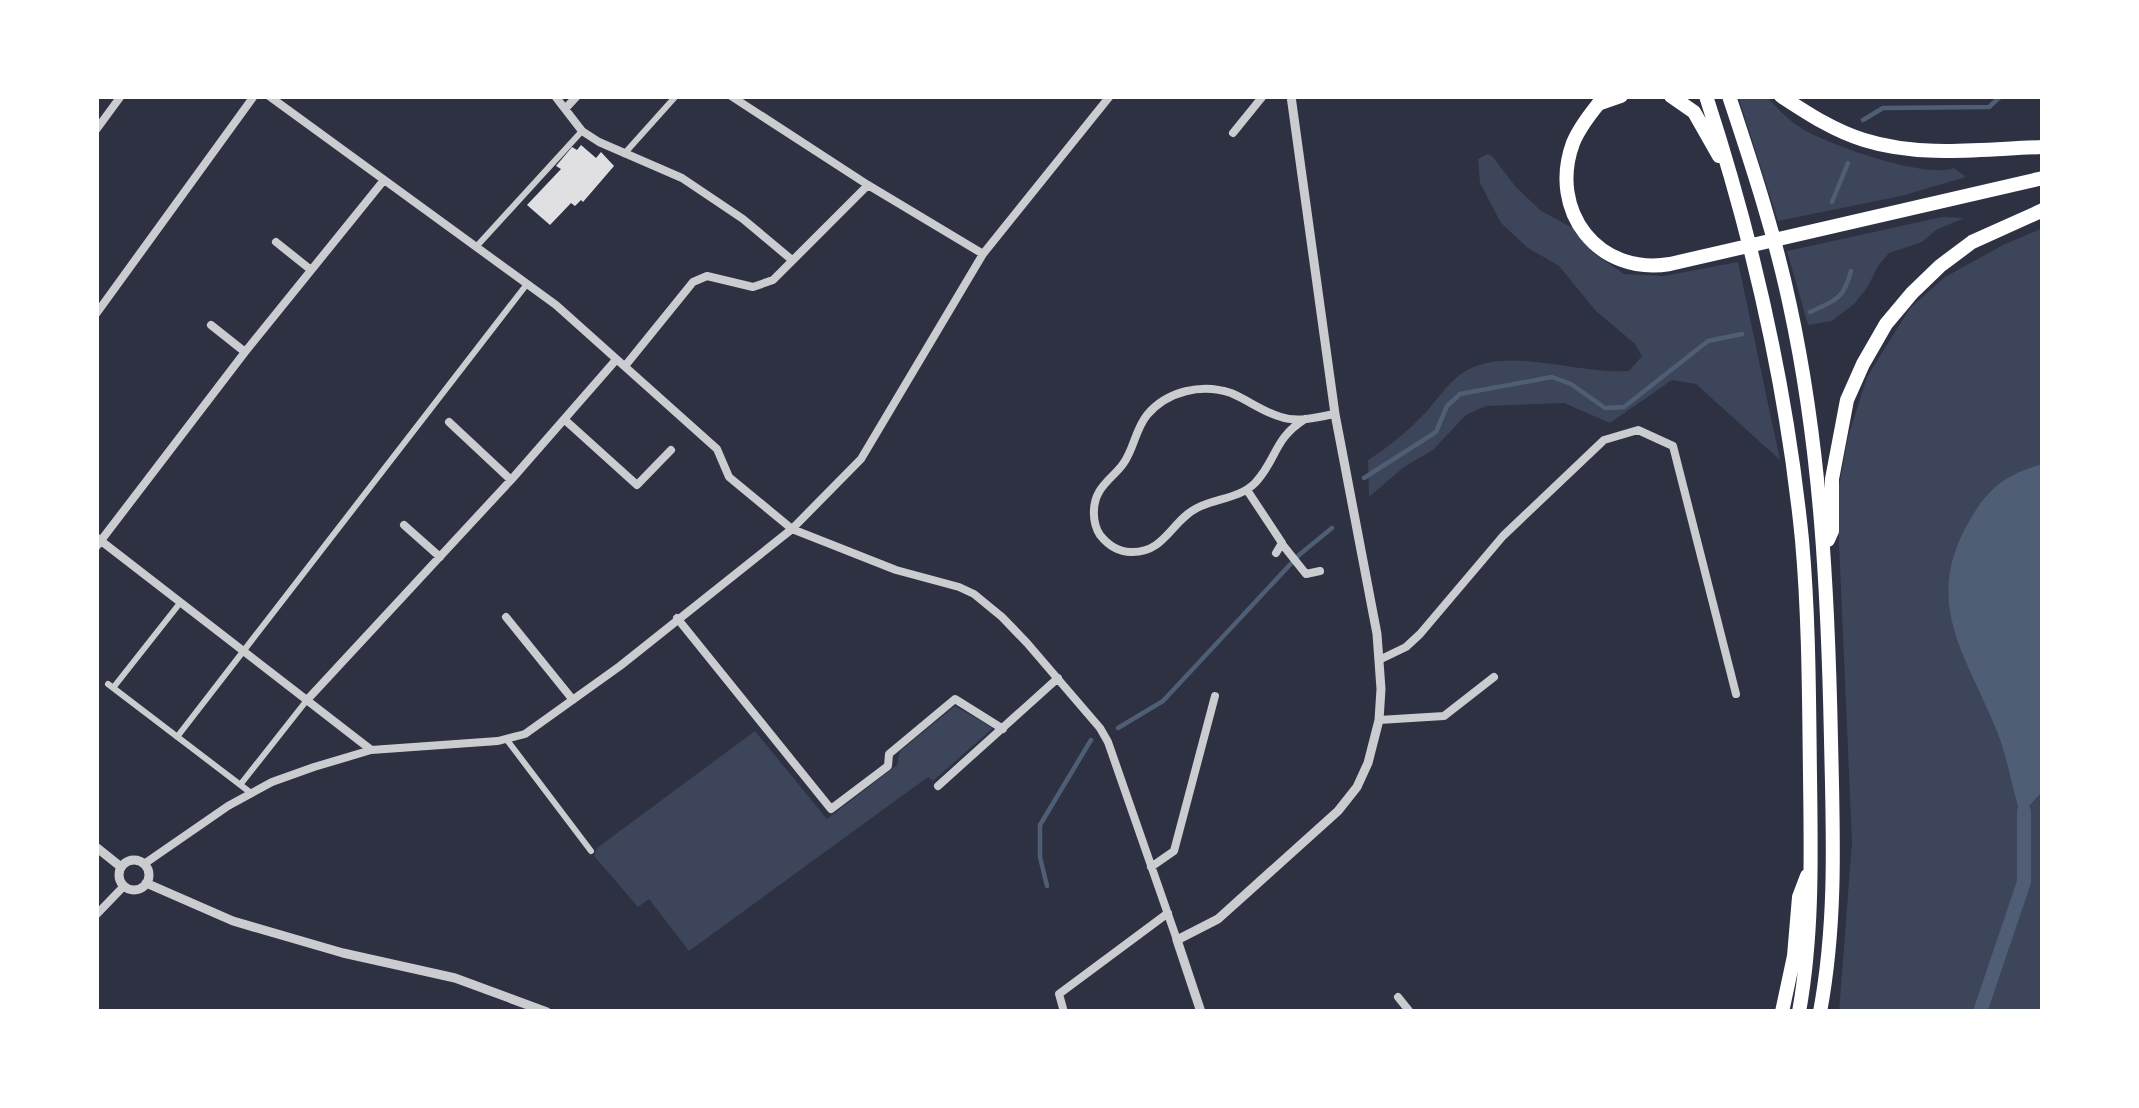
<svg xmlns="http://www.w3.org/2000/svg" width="2139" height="1108" viewBox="0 0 2139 1108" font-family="'Titillium Web',sans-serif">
<rect width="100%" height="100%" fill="#2d3142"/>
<!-- green -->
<path fill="#3c4559" d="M1738,96H1766C1776,107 1788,120 1801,128C1829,145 1925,179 1954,168L1966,177L1901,196L1778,221Z
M1487,154L1492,156L1515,186L1541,211L1573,228L1595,254L1624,274L1664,276L1738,262L1780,460L1696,384L1672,380L1610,423L1564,403L1486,406L1466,415L1433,450L1404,467L1369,497L1368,460C1390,446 1408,431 1425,413C1438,399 1448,382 1464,372C1508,345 1579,375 1629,371L1642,356L1635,344L1596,311L1559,266L1528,248L1501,223L1480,183L1478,159Z
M1942,217L1964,218L1936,230L1922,242L1889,253L1878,266L1867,288L1854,304L1832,321L1808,325L1787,251Z
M2043,228V1012H1839L1852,842L1837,497L1848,437L1867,377L1910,308L1945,277L2003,245Z
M955,706L993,728L933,781L928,777L689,951L649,899L638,907L594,856L597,848L755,731L827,819L897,765L900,751Z"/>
<!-- water -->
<path fill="#4f5d75" d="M2043,464V791L2024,811L2018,806C2011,782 2007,757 1998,734C1969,659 1922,606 1967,525C1987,489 2003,475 2043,464Z"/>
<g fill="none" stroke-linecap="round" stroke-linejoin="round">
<!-- stream -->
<path stroke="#4f5d75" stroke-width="4.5" d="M1863,120L1883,108L1989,107L2001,96
M1832,202L1848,163
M1810,312C1835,301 1844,299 1851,271
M1364,478L1436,432L1447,406L1460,394L1552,377L1571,384L1605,408L1624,407L1708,341L1742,334
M1118,728L1163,701L1299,555L1332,528
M1047,886L1040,857V825L1091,740"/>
<!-- canal -->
<path stroke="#4f5d75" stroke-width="14" d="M1980,1012L2024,882V811"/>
</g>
<!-- building -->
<path fill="#e0e0e3" d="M581,145L596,158L601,152L614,166L583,202L581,200L575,206L571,203L550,225L527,205L561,169L556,166L572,147L577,150Z"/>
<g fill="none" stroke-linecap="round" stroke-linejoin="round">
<!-- pedestrian -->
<path stroke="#caccd0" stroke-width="6" d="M624,154L676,96
M476,247L582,131
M108,684L251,793
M113,688L180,603
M177,737L527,284
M507,740L591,851
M240,785L307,700"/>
<!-- minor -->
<path stroke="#caccd0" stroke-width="8" d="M269,96L556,305L717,449L729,477L792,529L896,570L959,587L974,594L1002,617L1027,643L1100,728L1108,742L1177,940
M555,96L582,131L599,142L682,178L743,219L792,260
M731,96L868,185L983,254
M565,109L577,96
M96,130L121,96
M1233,133L1263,96
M276,242L311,270
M96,314L254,96
M211,325L245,352
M625,366L693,282L707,276L753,287L773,280L868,185
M1305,419C1273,439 1277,460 1255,483C1239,499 1216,498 1197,508C1171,521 1165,553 1131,552C1118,552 1108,545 1100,535C1092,523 1092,504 1099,492C1105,481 1116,474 1123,464C1134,449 1135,430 1147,415C1167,391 1202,383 1231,393C1248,400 1263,412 1281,417C1298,423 1317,417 1335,414
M565,420L637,485L671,450
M449,422L511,480
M1247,490L1282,543L1276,553
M404,525L440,557
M96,537L370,749
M1282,544L1306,574L1320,571
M96,547L245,352L384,180
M506,617L573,700
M677,618L831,809L888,766L889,754L955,699L1003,729
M1379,660L1406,647L1420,634L1503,536L1604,440L1638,430L1673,446L1736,694
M307,700L511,480L615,361
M1379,720L1444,716L1494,677
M938,786L1058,678
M144,864L228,806L272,782L314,767L371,750L498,741L525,734L620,666L792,529L861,459L983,254L1110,96
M1151,867L1174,851L1215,696
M96,915L124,886
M1398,997L1410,1012
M1064,1012L1059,994L1168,913"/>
<!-- tertiary -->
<path stroke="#caccd0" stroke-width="9" d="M96,847L121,867
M119 875a15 15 0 1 1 30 0a15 15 0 1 1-30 0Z
M146,883L233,921L343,953L455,978L547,1012
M1201,1012L1177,940L1218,919L1338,811L1357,787L1368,763L1379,720L1381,689L1377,634L1335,414L1291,96"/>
<!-- trunk -->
<path stroke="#fff" stroke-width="14" d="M1605,96C1593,110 1580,126 1573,143C1548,211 1598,276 1670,264L2043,178
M1671,96L1694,112L1719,156
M1706,96C1753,240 1787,389 1802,540C1809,618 1809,698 1810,776C1811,855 1813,934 1799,1012
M1729,96C1752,165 1775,235 1790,306C1821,449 1828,594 1831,740C1833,832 1837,921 1820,1012
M1781,96C1807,113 1834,131 1864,140C1921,158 1984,149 2043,147
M1598,104L1621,96
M1828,540L1832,531V479L1847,400L1863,364L1886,324L1912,293L1940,266L1972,242L2043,210
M1782,1012L1794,956L1799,897L1807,876"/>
</g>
<!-- border -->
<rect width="2139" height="1108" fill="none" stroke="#ffffff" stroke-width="198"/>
</svg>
